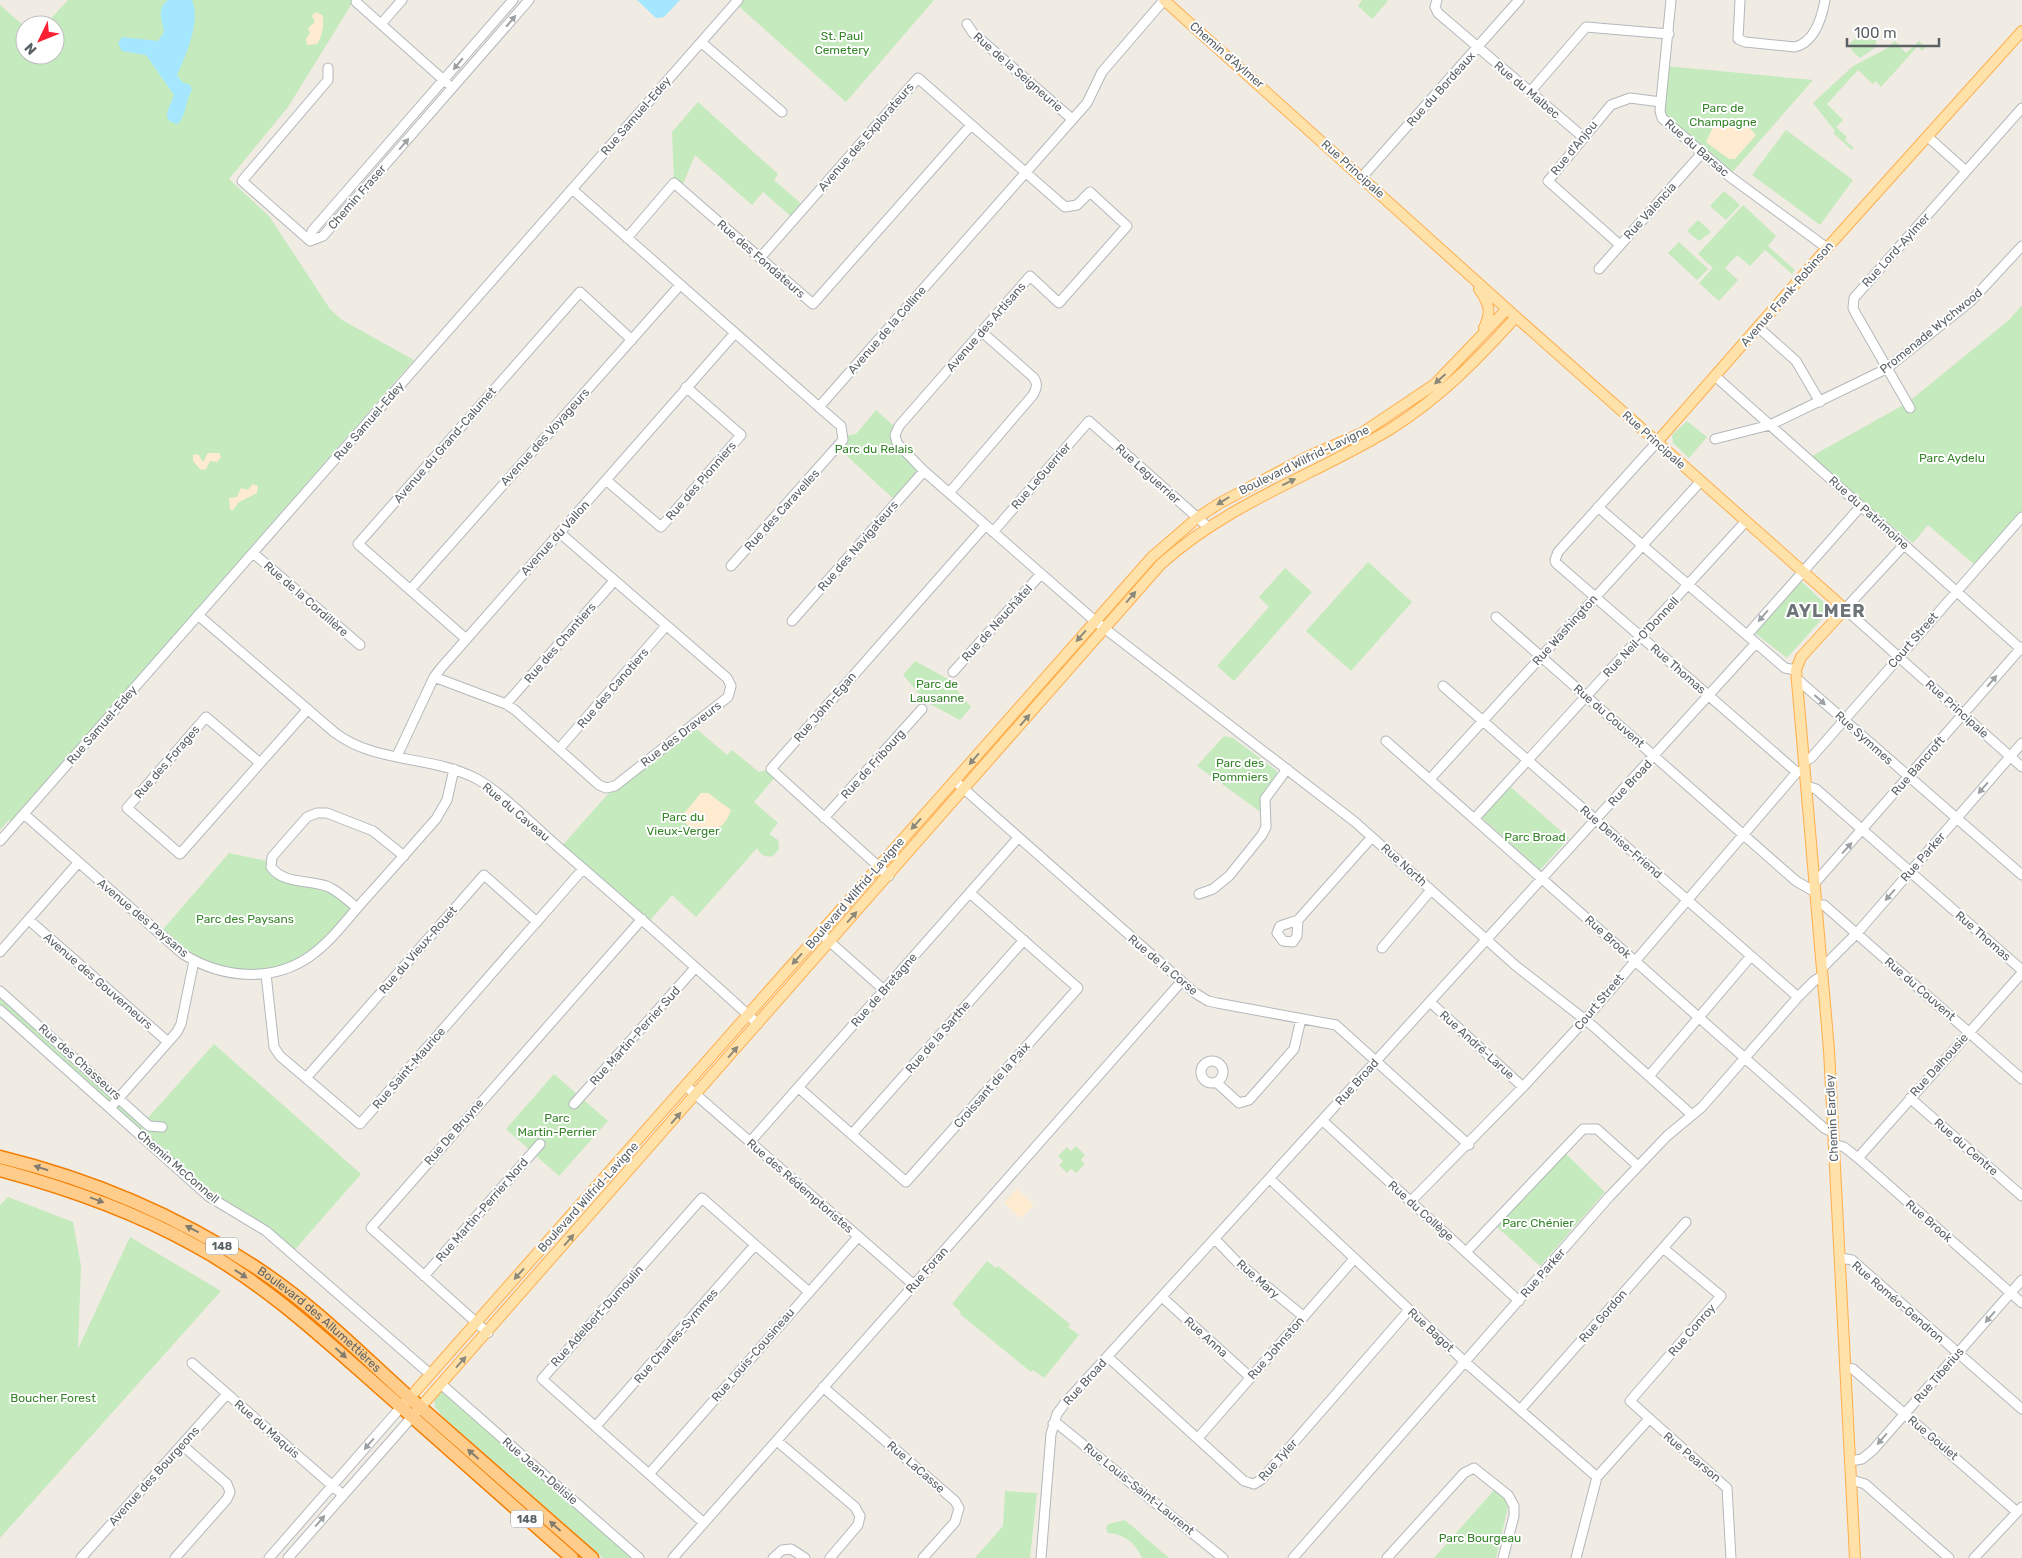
<svg xmlns="http://www.w3.org/2000/svg" width="2022" height="1558" viewBox="0 0 2022 1558" font-family="Rubik,sans-serif">
<rect width="100%" height="100%" fill="#f0ebe3"/>
<!-- green -->
<path fill="#c5eabd" d="M68,0H354L288,107L229,179L269,216L330,309L342,320L414,360L11,822L9,820L0,830V5L25,27V55H55V25H45Z
M738,0H934L846,102L735,3Z
M1362,0H1386L1388,1L1372,19L1358,6Z
M1873,37H1876V47L1860,58L1852,51L1850,43L1856,38H1865L1868,41Z
M1895,41L1906,53L1919,41L1926,47L1922,51L1918,46L1881,87L1876,81L1873,84L1858,70L1827,104L1843,120L1836,127L1847,137L1845,140L1854,148L1852,150L1833,133L1835,131L1813,103L1853,66L1884,50Z
M1666,66L1813,80L1729,176L1661,115Z
M698,102L778,174L774,180L805,207L794,219L763,192L752,205L695,155L681,189L674,183L672,132Z
M1786,130L1853,180L1820,225L1752,175Z
M1724,191L1740,205L1726,220L1710,206Z
M1743,205L1776,236L1768,246L1795,270L1792,274L1765,250L1750,266L1737,255L1725,268L1738,280L1719,301L1699,283L1713,268L1698,254Z
M1698,220L1711,232L1699,241L1687,231Z
M1679,242L1708,269L1697,280L1668,253Z
M2022,305V513L1975,565L1928,525L1913,543L1868,507L1812,456L1907,403L2009,320Z
M876,410L897,429L895,435L924,471L897,502L837,447L844,436L856,434Z
M1687,421L1707,437L1689,458L1673,443L1672,435Z
M1368,562L1412,602L1351,671L1306,631Z
M1285,568L1312,592L1234,681L1217,666L1269,607L1259,597Z
M1801,581L1831,609L1787,658L1755,633Z
M915,661L948,679L971,707L960,720L926,702L903,675Z
M692,725L727,755L732,750L759,772L771,769L777,775L754,802L778,823L769,834L778,840L779,849L773,856C764,858 760,854 757,848L696,917L672,895L647,924L560,848L615,786Z
M1224,736L1233,738L1277,771L1276,778L1262,798V813L1197,766Z
M1506,783L1569,838L1540,870L1478,814Z
M229,853L271,862L275,873L316,883L357,908L320,949L266,974L209,967L159,934Z
M0,992L145,1121L214,1044L361,1174L292,1253L224,1207L0,1009Z
M554,1074L608,1121L559,1176L506,1129Z
M1076,1146L1085,1155L1081,1160L1085,1164L1076,1173L1071,1169L1067,1173L1059,1165L1063,1161L1058,1156L1067,1147L1071,1151Z
M1564,1152L1605,1192L1540,1266L1495,1225Z
M8,1197L73,1222L81,1266L78,1349L130,1237L221,1291L0,1538V1205Z
M987,1261L996,1268L998,1266L1070,1324L1068,1327L1079,1335L1044,1378L1033,1370L1031,1372L960,1314L961,1312L952,1304Z
M441,1390L635,1558H603L443,1417L435,1407L434,1398Z
M1495,1489L1506,1501L1508,1507L1496,1558H1434Z
M1005,1491L1037,1493L1030,1558H975L1003,1526Z
M1125,1520L1169,1558H1142C1136,1543 1124,1534 1108,1533L1106,1528L1108,1524Z"/>
<!-- sand -->
<path fill="#feebd0" d="M316,12L322,15C325,21 322,38 317,44L307,45L306,39L310,33L308,28L315,22L312,16Z
M1728,120L1745,123L1756,135L1735,159H1729L1706,142L1713,127Z
M208,453H219L221,457L217,462L210,461L206,469L201,470L193,461V455L198,454L203,462Z
M253,484L258,486L257,493L239,502L233,510H230L229,498L237,497L241,488L248,490Z
M701,793H708L731,810C723,836 696,840 681,817Z
M1017,1189L1034,1205L1021,1218L1004,1203Z"/>
<!-- water -->
<path fill="#a4e7ff" d="M168,0H192C201,21 186,55 177,75L182,82L190,85L192,90C185,101 187,114 178,124C158,121 171,106 174,95L146,55L122,51L118,43L122,37L158,41L164,32C162,19 156,9 168,0Z
M637,0H680L664,17L656,18Z"/>
<g fill="none" stroke-linecap="round" stroke-linejoin="round">
<defs>
<path id="minor" d="M1437,0L1435,7L1438,13L1583,137
M1671,0L1660,111L1662,118L1729,176L1827,248
M1740,0L1738,39L1745,42L1795,47C1815,42 1822,17 1825,0
M356,2L447,83
M381,24L402,0
M967,24L973,33L1072,119
M701,42L782,112
M1530,92L1586,27L1669,34
M1928,137L1966,171
M1362,177L1519,0
M572,189L819,407L1087,103L1102,72L1164,0
M627,238L674,183L813,304L971,125
M310,241L323,236L529,0
M310,241L312,231L513,0
M310,241L242,181L328,80V68
M1620,245L1548,181L1611,105L1630,98L1661,102
M760,258L918,78L1065,207L1077,205L1090,192L1127,226L1059,303L1030,276L899,426L895,435L897,443L924,471L1095,621L1355,822L1516,966L1593,1026L1692,1115
M1599,269L1702,153
M1758,327L1796,361L1820,402
M1715,376L2022,650
M1910,408L1856,314L1853,308L1854,298L2022,108
M1715,439L1770,425L1886,369L1971,301L2022,246
M1657,442L1558,552L1555,560L1556,563L1792,768L1797,772L1802,771
M606,480L661,527L741,435L686,387
M949,493L1033,395C1037,388 1038,383 1033,377L982,332
M1598,507L1785,668L1796,670
M993,532L1089,421L1208,527
M1904,545L1845,609L2022,767
M253,553L360,645
M731,566L843,440L841,426L819,407
M410,590L680,285
M198,615L334,732C375,764 432,755 477,779C504,794 539,831 564,852C630,909 694,965 758,1024
M1496,617L1796,881L1815,892
M792,621L924,471
M1747,635L1861,506
M465,638L358,544L580,292L632,340
M953,672L1041,574
M434,677L506,704L515,710L599,785L606,788L615,786L728,697L731,686L727,678L560,533
M1797,679L2022,875
M1443,686L1798,997
M506,704L614,581
M1386,741L1824,1128L1832,1132
M559,749L666,626
M397,756L434,677L441,668L735,333
M1804,761L1811,758L2022,517
M260,763L206,717L127,808L180,854L308,709
M1430,779L1701,481
M955,781L1195,993L1208,1001L1217,1003L1336,1025L1469,1145
M1807,786L1816,789L2022,970
M24,814L183,954C221,978 271,983 309,957C331,942 347,919 365,899C389,873 412,846 436,819L447,800L454,769
M824,818L922,709
M1475,818L1746,521
M0,841L738,0
M889,876L771,769L985,526
M1814,884L2022,647
M1199,894L1213,889L1229,876L1262,835L1266,827L1265,799L1287,769
M1817,905H1824L2022,1079
M357,908C348,900 339,892 329,887C310,879 284,885 271,867L272,857L307,817L317,813H327L373,831L404,856
M29,920L168,1042
M1298,920L1297,936L1293,942L1283,941L1277,933L1280,926L1298,920L1372,837
M820,933L884,990
M1382,948L1431,890
M0,952L78,863
M1822,968L1857,933L2022,743
M266,974L274,1047L280,1056L360,1124L583,869
M0,991L149,1126L162,1127
M1430,1002L1523,1087
M0,1010L208,1196L266,1231L430,1374
M1201 1072a11 11 0 1 1 22 0a11 11 0 1 1-22 0Z
M1649,1076L1751,956
M306,1078L484,875L537,922
M1216,1082L1239,1103L1249,1100L1294,1049L1301,1019
M686,1086L914,1285
M799,1088L906,1182L1078,988L970,893
M1910,1098L2022,1196
M574,1104L695,968
M110,1108L177,1032L181,1024L194,961
M1323,1121L1519,1301
M852,1134L1024,940
M750,1142L1018,838
M1833,1144L1844,1147L1858,1158L2022,1303
M1858,1158L2022,973
M1270,1179L1465,1362L1597,1477
M1411,1201L1523,1087L1584,1021L1797,772
M1215,1239L1236,1261L1303,1316
M1663,1248L1721,1296L1630,1401L1727,1488L1731,1558
M1466,1252L1583,1129H1597L1638,1166
M1841,1258L1852,1260L2022,1409
M424,1276L540,1144
M1162,1297L1250,1377
M488,1333L371,1228L642,919
M1108,1357L1244,1481L1254,1484L1262,1479L1409,1310
M192,1363L343,1495
M1847,1368L1853,1369L2017,1512
M441,1384L639,1558
M823,1387L955,1501L959,1508L955,1522L923,1558
M1520,1410L1686,1222
M1053,1424L1059,1425L1223,1558
M596,1426L755,1245
M1198,1438L1354,1259
M777,1441L855,1507L860,1516L858,1525L830,1558
M1850,1461L1862,1459L1873,1450L2022,1280
M649,1474L858,1237
M1852,1480L1865,1484L1949,1558
M704,1523L542,1379L702,1198L809,1292
M81,1558L227,1394
M175,1558L227,1499L230,1492L227,1484L182,1445
M269,1558L401,1407
M288,1558L412,1417
M673,1558L1181,982
M773,1558L782,1550L791,1549L805,1558
M1041,1558L1051,1434L1057,1414L1065,1403L1756,643
M1293,1558L1609,1197L1667,1136L1702,1107L1798,997L1814,981L1822,976
M1387,1558L1464,1473L1474,1468L1508,1495L1514,1506V1516L1503,1558
M1576,1558L1597,1477L1648,1420
M1974,1558L2022,1507"/>
<path id="major" d="M1164,0L1516,317L1845,609L1801,657L1796,670L1829,1050L1855,1558
M1479,289C1489,303 1492,312 1484,328
M1657,442L1827,248L2022,31
M405,1403L1152,557L1197,518L1220,503L1307,457L1362,433L1435,384L1507,309
M417,1411L1161,564C1232,501 1311,477 1389,430C1440,398 1476,361 1516,317"/>
<g id="highway">
<path id="s1" d="M0,1157C94,1180 181,1217 261,1271C312,1305 357,1350 402,1391C465,1447 529,1502 592,1558"/>
<path d="M0,1170C67,1188 133,1211 194,1245C264,1283 322,1337 382,1390C445,1446 508,1502 572,1558"/>
</g>
</defs>
<!-- minor casing -->
<use href="#minor" stroke="#b4b8bc" stroke-width="11"/>
<!-- major casing -->
<use href="#major" stroke="#ffae4d" stroke-width="12"/>
<!-- highway casing -->
<use href="#highway" stroke="#f37d00" stroke-width="15"/>
<!-- minor -->
<use href="#minor" stroke="#fff" stroke-width="9"/>
<!-- major -->
<use href="#major" stroke="#ffe2a9" stroke-width="10"/>
<!-- highway -->
<use href="#highway" stroke="#ffcd8b" stroke-width="12"/>
</g>
<!-- one-way arrows -->
<defs><path id="oneway-solid" d="M-6-.8H1V-3.2L6.5 0L1 3.2V.8H-6Z" transform="scale(1.25)"/></defs>
<g fill="#9da1a3">
<use href="#oneway-solid" transform="translate(511 21) rotate(-50)"/>
<use href="#oneway-solid" transform="translate(458 64) rotate(130)"/>
<use href="#oneway-solid" transform="translate(404 144) rotate(-49)"/>
<use href="#oneway-solid" transform="translate(1763 616) rotate(131)"/>
<use href="#oneway-solid" transform="translate(1992 681) rotate(-49)"/>
<use href="#oneway-solid" transform="translate(1820 700) rotate(42)"/>
<use href="#oneway-solid" transform="translate(1983 788) rotate(131)"/>
<use href="#oneway-solid" transform="translate(1847 848) rotate(-48)"/>
<use href="#oneway-solid" transform="translate(1890 895) rotate(131)"/>
<use href="#oneway-solid" transform="translate(1990 1317) rotate(131)"/>
<use href="#oneway-solid" transform="translate(1882 1439) rotate(131)"/>
<use href="#oneway-solid" transform="translate(369 1444) rotate(131)"/>
<use href="#oneway-solid" transform="translate(320 1521) rotate(-49)"/>
</g>
<g fill="#8c887a">
<use href="#oneway-solid" transform="translate(1440 379) rotate(138)"/>
<use href="#oneway-solid" transform="translate(1289 482) rotate(-26)"/>
<use href="#oneway-solid" transform="translate(1223 501) rotate(148)"/>
<use href="#oneway-solid" transform="translate(1131 597) rotate(-49)"/>
<use href="#oneway-solid" transform="translate(1081 636) rotate(131)"/>
<use href="#oneway-solid" transform="translate(1025 720) rotate(-49)"/>
<use href="#oneway-solid" transform="translate(974 759) rotate(131)"/>
<use href="#oneway-solid" transform="translate(916 824) rotate(132)"/>
<use href="#oneway-solid" transform="translate(852 917) rotate(-48)"/>
<use href="#oneway-solid" transform="translate(797 959) rotate(132)"/>
<use href="#oneway-solid" transform="translate(733 1052) rotate(-49)"/>
<use href="#oneway-solid" transform="translate(676 1118) rotate(-49)"/>
<use href="#oneway-solid" transform="translate(569 1240) rotate(-49)"/>
<use href="#oneway-solid" transform="translate(519 1274) rotate(132)"/>
<use href="#oneway-solid" transform="translate(461 1362) rotate(-48)"/>
</g>
<g fill="#847d6f">
<use href="#oneway-solid" transform="translate(41 1168) rotate(-163)"/>
<use href="#oneway-solid" transform="translate(97 1200) rotate(20)"/>
<use href="#oneway-solid" transform="translate(192 1229) rotate(-153)"/>
<use href="#oneway-solid" transform="translate(241 1274) rotate(33)"/>
<use href="#oneway-solid" transform="translate(341 1353) rotate(42)"/>
<use href="#oneway-solid" transform="translate(473 1454) rotate(-139)"/>
<use href="#oneway-solid" transform="translate(555 1526) rotate(-138)"/>
</g>
<g text-anchor="middle" dominant-baseline="central" stroke-width="4" stroke-linejoin="round" paint-order="stroke">
<!-- shield labels -->
<g fill="#fff" stroke="#8c9194" stroke-width="1">
<rect x="206" y="1237.5" width="32" height="17" rx="4"/>
<rect x="511" y="1510.5" width="32" height="17" rx="4"/>
</g>
<g font-size="11" font-weight="bold" fill="#5b6266">
<text x="222" y="1246">148</text>
<text x="527" y="1519">148</text>
</g>
<!-- park labels -->
<g font-size="12" fill="#37852b" stroke="#fff">
<text x="842" y="36">St. Paul<tspan x="842" dy="14">Cemetery</tspan></text>
<text x="1723" y="108">Parc de<tspan x="1723" dy="14">Champagne</tspan></text>
<text x="874" y="449">Parc du Relais</text>
<text x="1952" y="458">Parc Aydelu</text>
<text x="937" y="684">Parc de<tspan x="937" dy="14">Lausanne</tspan></text>
<text x="1240" y="763">Parc des<tspan x="1240" dy="14">Pommiers</tspan></text>
<text x="683" y="817">Parc du<tspan x="683" dy="14">Vieux-Verger</tspan></text>
<text x="1535" y="837">Parc Broad</text>
<text x="245" y="919">Parc des Paysans</text>
<text x="557" y="1118">Parc<tspan x="557" dy="14">Martin-Perrier</tspan></text>
<text x="1538" y="1223">Parc Chénier</text>
<text x="53" y="1398">Boucher Forest</text>
<text x="1480" y="1538">Parc Bourgeau</text>
</g>
<!-- street labels -->
<g font-size="12" fill="#5b6266" stroke="#fff">
<text transform="translate(1227 55) rotate(41)">Chemin d'Aylmer</text>
<text transform="translate(1018 72) rotate(41)">Rue de la Seigneurie</text>
<text transform="translate(1441 89) rotate(-48)">Rue du Bordeaux</text>
<text transform="translate(1527 90) rotate(40)">Rue du Malbec</text>
<text transform="translate(636 116) rotate(-49)">Rue Samuel-Edey</text>
<text transform="translate(866 137) rotate(-49)">Avenue des Explorateurs</text>
<text transform="translate(1574 148) rotate(-51)">Rue d'Anjou</text>
<text transform="translate(1697 148) rotate(41)">Rue du Barsac</text>
<text transform="translate(1353 169) rotate(42)">Rue Principale</text>
<text transform="translate(357 197) rotate(-49)">Chemin Fraser</text>
<text transform="translate(1650 211) rotate(-48)">Rue Valencia</text>
<text transform="translate(1896 250) rotate(-48)">Rue Lord-Aylmer</text>
<text transform="translate(761 259) rotate(41)">Rue des Fondateurs</text>
<text transform="translate(1787 294) rotate(-49)">Avenue Frank-Robinson</text>
<text transform="translate(986 327) rotate(-49)">Avenue des Artisans</text>
<text transform="translate(887 330) rotate(-49)">Avenue de la Colline</text>
<text transform="translate(1931 331) rotate(-39)">Promenade Wychwood</text>
<text transform="translate(369 421) rotate(-49)">Rue Samuel-Edey</text>
<text transform="translate(545 437) rotate(-48)">Avenue des Voyageurs</text>
<text transform="translate(1654 440) rotate(42)">Rue Principale</text>
<text transform="translate(445 445) rotate(-49)">Avenue du Grand-Calumet</text>
<text transform="translate(1304 460) rotate(-26)">Boulevard Wilfrid-Lavigne</text>
<text transform="translate(1148 474) rotate(42)">Rue Leguerrier</text>
<text transform="translate(1041 476) rotate(-49)">Rue LeGuerrier</text>
<text transform="translate(701 481) rotate(-49)">Rue des Pionniers</text>
<text transform="translate(782 510) rotate(-48)">Rue des Caravelles</text>
<text transform="translate(1869 513) rotate(42)">Rue du Patrimoine</text>
<text transform="translate(555 538) rotate(-48)">Avenue du Vallon</text>
<text transform="translate(858 546) rotate(-49)">Rue des Navigateurs</text>
<text transform="translate(306 599) rotate(41)">Rue de la Cordillère</text>
<text transform="translate(997 623) rotate(-48)">Rue de Neuchâtel</text>
<text transform="translate(1565 630) rotate(-48)">Rue Washington</text>
<text transform="translate(1641 637) rotate(-47)">Rue Neil-O'Donnell</text>
<text transform="translate(1913 640) rotate(-49)">Court Street</text>
<text transform="translate(560 643) rotate(-49)">Rue des Chantiers</text>
<text transform="translate(1678 669) rotate(41)">Rue Thomas</text>
<text transform="translate(613 688) rotate(-49)">Rue des Canotiers</text>
<text transform="translate(825 707) rotate(-49)">Rue John-Egan</text>
<text transform="translate(1957 709) rotate(42)">Rue Principale</text>
<text transform="translate(1609 716) rotate(41)">Rue du Couvent</text>
<text transform="translate(102 725) rotate(-49)">Rue Samuel-Edey</text>
<text transform="translate(681 734) rotate(-38)">Rue des Draveurs</text>
<text transform="translate(1864 738) rotate(42)">Rue Symmes</text>
<text transform="translate(167 762) rotate(-49)">Rue des Forages</text>
<text transform="translate(873 764) rotate(-48)">Rue de Fribourg</text>
<text transform="translate(1918 766) rotate(-49)">Rue Bancroft</text>
<text transform="translate(1630 783) rotate(-47)">Rue Broad</text>
<text transform="translate(516 812) rotate(40)">Rue du Caveau</text>
<text transform="translate(1621 842) rotate(41)">Rue Denise-Friend</text>
<text transform="translate(1923 857) rotate(-49)">Rue Parker</text>
<text transform="translate(1404 865) rotate(42)">Rue North</text>
<text transform="translate(855 893) rotate(-49)">Boulevard Wilfrid-Lavigne</text>
<text transform="translate(143 918) rotate(40)">Avenue des Paysans</text>
<text transform="translate(1983 936) rotate(41)">Rue Thomas</text>
<text transform="translate(1608 937) rotate(42)">Rue Brook</text>
<text transform="translate(418 950) rotate(-49)">Rue du Vieux-Rouet</text>
<text transform="translate(1163 965) rotate(40)">Rue de la Corse</text>
<text transform="translate(98 981) rotate(41)">Avenue des Gouverneurs</text>
<text transform="translate(1920 989) rotate(41)">Rue du Couvent</text>
<text transform="translate(884 990) rotate(-49)">Rue de Bretagne</text>
<text transform="translate(1599 1002) rotate(-50)">Court Street</text>
<text transform="translate(635 1036) rotate(-48)">Rue Martin-Perrier Sud</text>
<text transform="translate(938 1037) rotate(-49)">Rue de la Sarthe</text>
<text transform="translate(1477 1045) rotate(42)">Rue André-Larue</text>
<text transform="translate(80 1062) rotate(42)">Rue des Chasseurs</text>
<text transform="translate(1939 1065) rotate(-48)">Rue Dalhousie</text>
<text transform="translate(409 1068) rotate(-49)">Rue Saint-Maurice</text>
<text transform="translate(1357 1082) rotate(-48)">Rue Broad</text>
<text transform="translate(992 1085) rotate(-49)">Croissant de la Paix</text>
<text transform="translate(1832 1118) rotate(-93)">Chemin Eardley</text>
<text transform="translate(454 1132) rotate(-49)">Rue De Bruyne</text>
<text transform="translate(1966 1147) rotate(41)">Rue du Centre</text>
<text transform="translate(178 1167) rotate(41)">Chemin McConnell</text>
<text transform="translate(800 1186) rotate(41)">Rue des Rédemptoristes</text>
<text transform="translate(588 1197) rotate(-48)">Boulevard Wilfrid-Lavigne</text>
<text transform="translate(482 1210) rotate(-49)">Rue Martin-Perrier Nord</text>
<text transform="translate(1421 1211) rotate(42)">Rue du Collège</text>
<text transform="translate(1929 1221) rotate(41)">Rue Brook</text>
<text transform="translate(927 1270) rotate(-49)">Rue Foran</text>
<text transform="translate(1543 1273) rotate(-49)">Rue Parker</text>
<text transform="translate(1258 1279) rotate(41)">Rue Mary</text>
<text transform="translate(1898 1302) rotate(41)">Rue Roméo-Gendron</text>
<text transform="translate(597 1316) rotate(-48)">Rue Adelbert-Dumoulin</text>
<text transform="translate(1603 1316) rotate(-49)">Rue Gordon</text>
<text stroke="none"><textPath href="#s1" startOffset="362">Boulevard des Allumettières</textPath></text>
<text transform="translate(1431 1330) rotate(43)">Rue Bagot</text>
<text transform="translate(1692 1330) rotate(-49)">Rue Conroy</text>
<text transform="translate(676 1336) rotate(-49)">Rue Charles-Symmes</text>
<text transform="translate(1206 1337) rotate(42)">Rue Anna</text>
<text transform="translate(1276 1348) rotate(-49)">Rue Johnston</text>
<text transform="translate(753 1355) rotate(-49)">Rue Louis-Cousineau</text>
<text transform="translate(1939 1375) rotate(-49)">Rue Tiberius</text>
<text transform="translate(1085 1382) rotate(-48)">Rue Broad</text>
<text transform="translate(267 1429) rotate(41)">Rue du Maquis</text>
<text transform="translate(1933 1438) rotate(40)">Rue Goulet</text>
<text transform="translate(1692 1457) rotate(40)">Rue Pearson</text>
<text transform="translate(1278 1460) rotate(-48)">Rue Tyler</text>
<text transform="translate(916 1467) rotate(41)">Rue LaCasse</text>
<text transform="translate(540 1471) rotate(41)">Rue Jean-Delisle</text>
<text transform="translate(154 1476) rotate(-48)">Avenue des Bourgeons</text>
<text transform="translate(1139 1489) rotate(39)">Rue Louis-Saint-Laurent</text>
</g>
<!-- district labels -->
<g font-size="18" font-weight="bold" letter-spacing="1" fill="#6c7478" stroke="#fff">
<text x="1826" y="611">AYLMER</text>
</g>
</g>
<!-- north arrow -->
<g transform="translate(40 40) rotate(227)"><circle r="24" fill="#ffffff" stroke="#bdc0c2"/>
<path d="M0-4L9 19L0 12L-9 19Z" fill="#fc1e33"/>
<text y="-8" font-size="14" font-weight="bold" text-anchor="middle" fill="#5b6266">N</text>
</g>
<!-- scale -->
<path d="M1847 38v8h92v-8" fill="none" stroke="#5b6266" stroke-width="2.5"/>
<text x="1854" y="38" font-size="15" fill="#5b6266" stroke="#ffffff" stroke-width="4" paint-order="stroke">100 m</text>
</svg>
